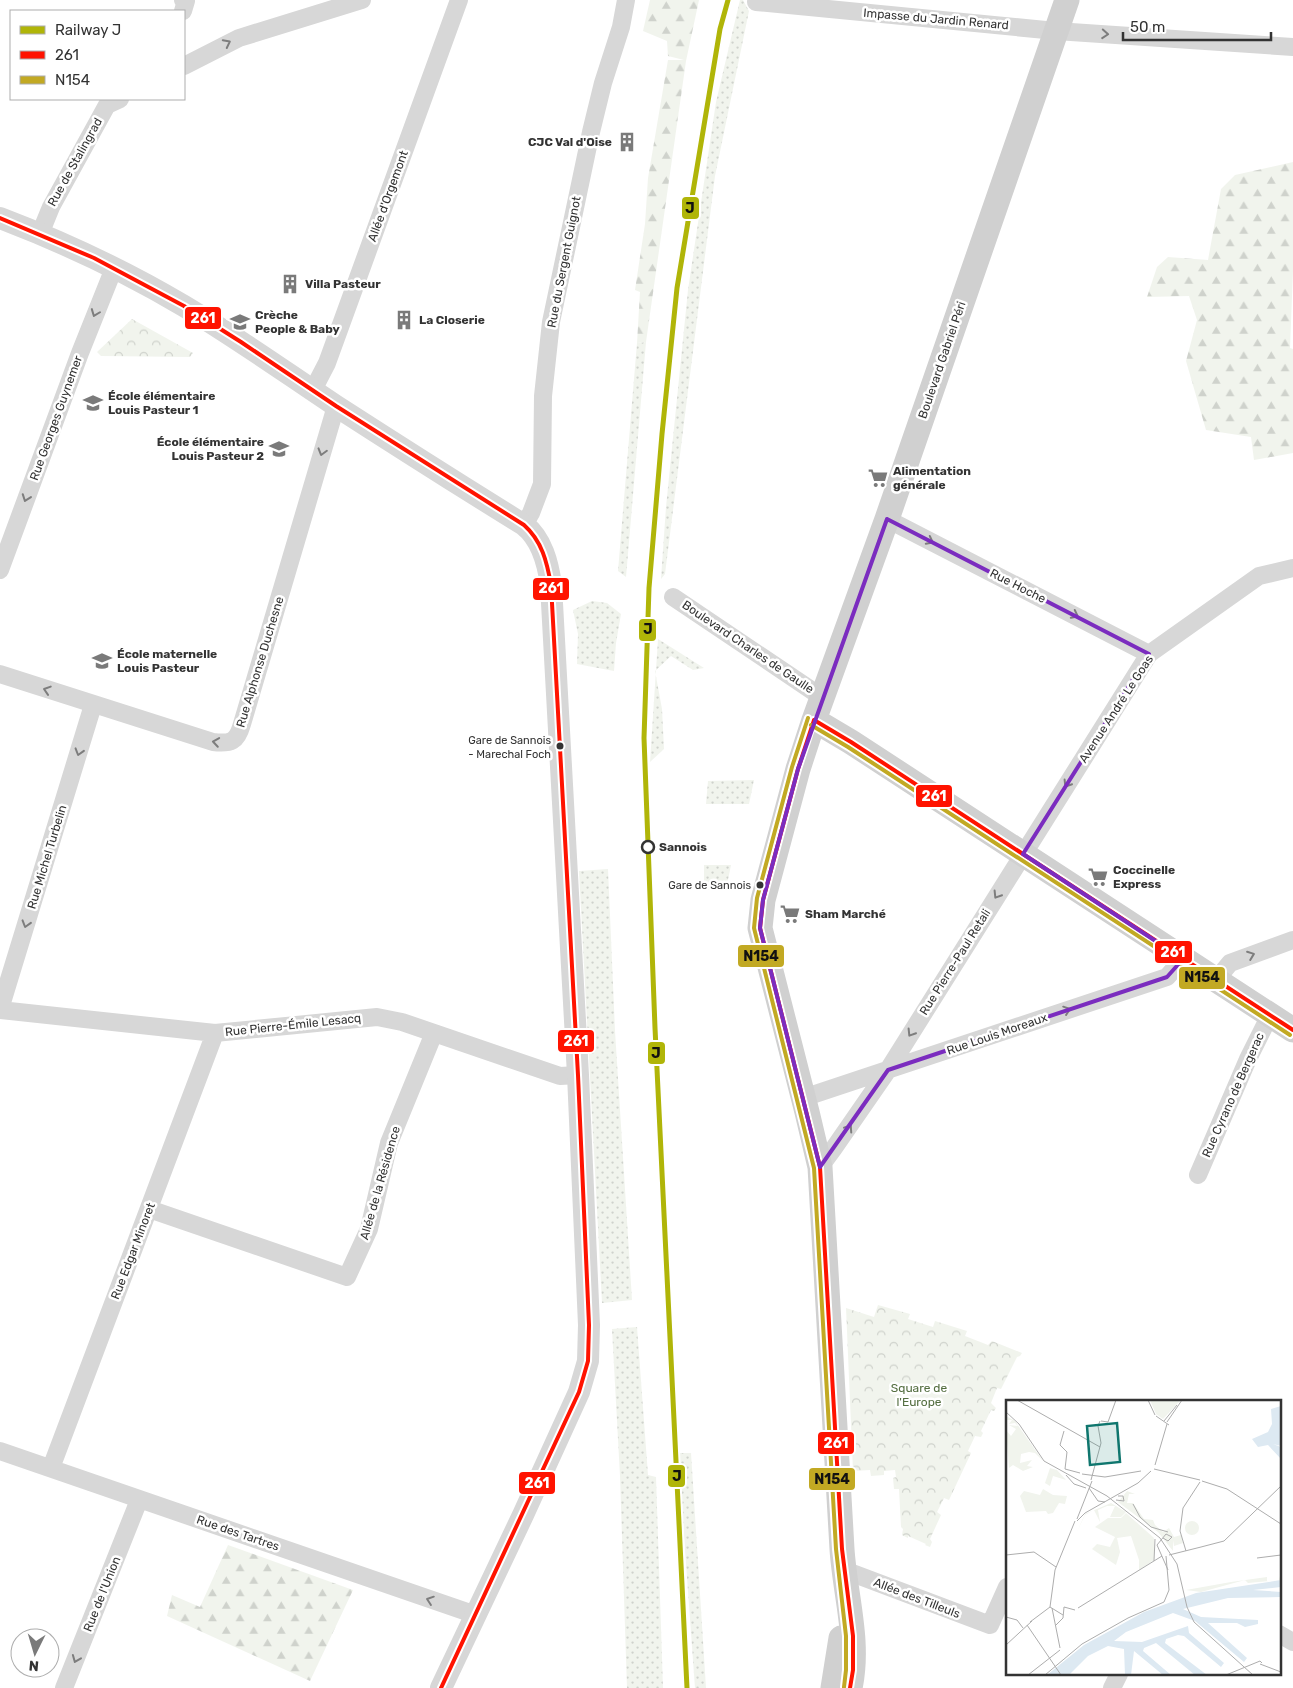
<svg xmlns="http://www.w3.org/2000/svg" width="1293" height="1688" viewBox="0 0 1293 1688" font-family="Rubik,sans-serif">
<defs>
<pattern id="grass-dots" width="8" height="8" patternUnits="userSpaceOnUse" patternTransform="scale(1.25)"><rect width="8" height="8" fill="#f1f4ed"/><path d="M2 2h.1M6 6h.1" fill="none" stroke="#cfd2cc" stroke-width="1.8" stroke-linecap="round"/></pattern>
<pattern id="forest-firs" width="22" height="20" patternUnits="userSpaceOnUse" patternTransform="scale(1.25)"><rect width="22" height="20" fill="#f1f4ed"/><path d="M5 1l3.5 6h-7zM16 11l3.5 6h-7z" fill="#cfd2cc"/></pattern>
<pattern id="park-crowns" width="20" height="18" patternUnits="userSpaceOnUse" patternTransform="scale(1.25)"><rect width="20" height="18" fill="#f1f4ed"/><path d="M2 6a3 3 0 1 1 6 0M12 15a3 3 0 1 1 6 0" fill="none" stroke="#cfd2cc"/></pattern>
</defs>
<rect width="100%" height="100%" fill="#fff"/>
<!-- grass -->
<path fill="url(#grass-dots)" d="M740,0H743L749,11L715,176L665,574L661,579L666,507L688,290L716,102Z
M646,342L626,577L618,571L637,343Z
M592,601L607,603L621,614L616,643L614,671L577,664L578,634L573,610Z
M658,639L704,668L693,670L671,656L655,671L662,709L664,749L650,762Z
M754,780L749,804H706L708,781Z
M704,865H731L726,890H704Z
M608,869L615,1031L632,1300L602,1303L579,871Z
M637,1327L648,1475L656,1477L663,1688H627L620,1476L612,1329Z
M678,1453H691L706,1688H695Z"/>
<!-- forest -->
<path fill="url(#forest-firs)" d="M650,0H699L686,61L646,342L637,343L640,292L635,290L645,224L648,178L668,60H684L668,56L667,41L643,31Z
M1293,162V271L1290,348L1293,349V453L1254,460L1251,437L1206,430L1186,361L1197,320L1189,296L1147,297L1157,267L1168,257L1208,260L1221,189L1235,175Z
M228,1545L353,1590L310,1681L167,1616L172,1595L200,1607Z"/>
<!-- park -->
<path fill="url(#park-crowns)" d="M132,319L193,353L190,357L101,356L97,352Z
M878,1305L910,1314L908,1319L933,1327L935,1321L967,1331L965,1336L988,1345L992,1341L1022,1353L1020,1356L1017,1357L1001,1389L997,1388L991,1403L996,1408L994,1411L991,1410L981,1431L983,1433L981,1437L975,1436L968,1451L971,1453L949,1500L944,1498L937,1512L941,1515L930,1539L932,1542L930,1547L925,1545L926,1544L908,1536V1538L902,1535L903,1529L901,1527L899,1489H894L893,1478L896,1477L895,1470L884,1471V1475L871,1476L870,1470L853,1471L846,1308L874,1317Z"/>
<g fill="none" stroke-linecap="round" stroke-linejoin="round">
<!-- minor -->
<path stroke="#d7d7d7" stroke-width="18" d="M756,2L1056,31L1293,47
M183,11L186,1L183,0
M184,66L239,38L362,0
M40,234L51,207L107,105L120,99
M313,390L327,363L459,0
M887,519L1149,654
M524,525L531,513L542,484L543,396L551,322L591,132L603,83L621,27L626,0
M0,570L80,353L114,268
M673,597L823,698
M0,674L213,742C231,744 237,742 242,724L336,406
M1216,980L1230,963L1293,940
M0,1009L93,705
M0,1010L215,1033L377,1017L402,1022L560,1076L578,1075
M803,1098L1167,977L1183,959
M820,1167L834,1148L888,1070L1149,654L1259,576L1293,568
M1198,1175L1248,1059L1270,1015
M149,1209L347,1277L369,1229L389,1143L434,1033
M0,1451L476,1615
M51,1468L215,1033
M844,1570L990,1625L1007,1587
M1279,1634L1293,1642
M64,1688L139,1500
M1112,1688L1119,1674"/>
<!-- tertiary -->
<path stroke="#d7d7d7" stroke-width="22" d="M0,218C63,242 125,271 184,306C236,337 285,372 336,406C398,446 461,486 524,525C542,539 548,563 551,585L578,1075L589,1325L588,1361L579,1392L523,1515L441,1688"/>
<!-- secondary -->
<path stroke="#d0d0d0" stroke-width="25" d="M814,720L851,742L1293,1030
M833,1688L841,1638
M850,1688C860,1641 845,1596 842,1549C835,1422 827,1294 820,1167L807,1112L760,928L763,900L798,769L814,720L887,519L1067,0"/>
<defs>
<path id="bus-1" d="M0,218L94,258L184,306L241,342L336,406L524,525C542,541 547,562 551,585L578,1075L589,1325L588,1361L579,1392L441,1688
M814,720L798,769L763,900L760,928L820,1167L842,1549L853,1636V1670L850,1688
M814,720L851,742L1293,1030"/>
<path id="bus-2" d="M808,718L792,767L757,898L754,928L814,1168L836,1549L846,1636V1670L844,1687
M811,725L848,747L1290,1035"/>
</defs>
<!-- bus-1 casing -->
<use href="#bus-1" stroke="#fff" stroke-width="8"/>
<!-- bus-2 casing -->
<use href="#bus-2" stroke="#fff" stroke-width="8"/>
<!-- bus-1 -->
<use href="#bus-1" stroke="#ff1300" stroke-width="4"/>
<!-- bus-2 -->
<use href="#bus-2" stroke="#c2a923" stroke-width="4"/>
<defs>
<path id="rail-1" d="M687,1688L655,1028L644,738L649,588L662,434L677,288L720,29L728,0"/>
</defs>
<!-- rail-1 casing -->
<use href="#rail-1" stroke="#fff" stroke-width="9"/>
<!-- rail-1 -->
<use href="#rail-1" stroke="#b0b508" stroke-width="5"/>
</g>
<!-- one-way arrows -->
<defs><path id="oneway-chevron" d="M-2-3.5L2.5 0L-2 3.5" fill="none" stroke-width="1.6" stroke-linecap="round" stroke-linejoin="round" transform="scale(1.25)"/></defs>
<g stroke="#7d7d7d">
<use href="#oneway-chevron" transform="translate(1105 34) rotate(4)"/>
<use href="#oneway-chevron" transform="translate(227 43) rotate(-27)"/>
<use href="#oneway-chevron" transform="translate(95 313) rotate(111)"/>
<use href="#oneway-chevron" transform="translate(322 452) rotate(106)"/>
<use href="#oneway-chevron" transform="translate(26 498) rotate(110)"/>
<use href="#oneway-chevron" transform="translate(930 541) rotate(27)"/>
<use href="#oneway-chevron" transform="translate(1075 615) rotate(27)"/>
<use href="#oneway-chevron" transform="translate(47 690) rotate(-162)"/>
<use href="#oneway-chevron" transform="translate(216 742) rotate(-171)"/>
<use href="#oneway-chevron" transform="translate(79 752) rotate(107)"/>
<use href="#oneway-chevron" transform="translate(1067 784) rotate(122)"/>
<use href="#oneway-chevron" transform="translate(997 895) rotate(122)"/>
<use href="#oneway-chevron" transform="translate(26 924) rotate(107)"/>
<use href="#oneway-chevron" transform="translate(1251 955) rotate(-21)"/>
<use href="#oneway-chevron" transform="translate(1067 1010) rotate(-19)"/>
<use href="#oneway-chevron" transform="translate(911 1033) rotate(122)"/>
<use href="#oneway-chevron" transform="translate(849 1128) rotate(-56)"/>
<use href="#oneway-chevron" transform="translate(430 1600) rotate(-161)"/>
<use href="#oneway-chevron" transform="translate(76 1659) rotate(112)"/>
</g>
<!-- marked area -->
<path fill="none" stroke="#7b2cbf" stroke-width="4" stroke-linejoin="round" d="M887,519L1149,654L1023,854L1183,959L1167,977L888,1070L820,1167L760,928L763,900L798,769Z"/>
<!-- icons -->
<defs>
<symbol id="building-bare" viewBox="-9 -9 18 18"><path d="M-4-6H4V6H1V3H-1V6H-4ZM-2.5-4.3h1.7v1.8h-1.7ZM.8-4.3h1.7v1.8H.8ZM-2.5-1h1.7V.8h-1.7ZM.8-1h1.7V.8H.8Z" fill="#7a7a7a" stroke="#fff" stroke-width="2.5" paint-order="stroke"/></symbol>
<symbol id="school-bare" viewBox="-9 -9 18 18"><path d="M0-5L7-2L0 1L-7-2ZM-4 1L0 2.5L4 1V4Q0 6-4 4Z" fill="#7a7a7a" stroke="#fff" stroke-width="2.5" paint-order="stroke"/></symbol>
<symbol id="supermarket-bare" viewBox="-9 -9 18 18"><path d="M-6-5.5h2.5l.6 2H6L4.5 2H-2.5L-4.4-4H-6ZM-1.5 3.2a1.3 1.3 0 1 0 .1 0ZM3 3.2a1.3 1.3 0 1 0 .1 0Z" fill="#7a7a7a" stroke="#fff" stroke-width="2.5" paint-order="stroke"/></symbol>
</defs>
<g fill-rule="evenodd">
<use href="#building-bare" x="613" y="128" width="28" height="28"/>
<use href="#building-bare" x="276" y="270" width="28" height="28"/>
<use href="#building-bare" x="390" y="306" width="28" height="28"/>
<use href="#school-bare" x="226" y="308" width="28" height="28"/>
<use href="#school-bare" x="79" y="389" width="28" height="28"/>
<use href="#school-bare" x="265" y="435" width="28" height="28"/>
<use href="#supermarket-bare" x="864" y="464" width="28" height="28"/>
<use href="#school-bare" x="88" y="647" width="28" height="28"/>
<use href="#supermarket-bare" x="1084" y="863" width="28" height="28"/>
<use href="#supermarket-bare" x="776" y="900" width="28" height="28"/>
</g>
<!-- markers -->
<g fill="#333" stroke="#fff" stroke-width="2">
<circle cx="560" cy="746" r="4.5"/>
<circle cx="760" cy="885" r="4.5"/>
</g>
<circle fill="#fff" stroke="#333" stroke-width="2.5" cx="648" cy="847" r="6"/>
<g text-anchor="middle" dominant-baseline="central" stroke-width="5" stroke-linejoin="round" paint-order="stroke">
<!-- bus labels -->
<g font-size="11" fill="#333" stroke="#fff" text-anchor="end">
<text x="551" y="740">Gare de Sannois<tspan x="551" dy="14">- Marechal Foch</tspan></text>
<text x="751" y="885">Gare de Sannois</text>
</g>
<!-- street labels -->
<g font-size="12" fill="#333" stroke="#fff">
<text transform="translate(936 19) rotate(5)">Impasse du Jardin Renard</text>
<text transform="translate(75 162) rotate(-61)">Rue de Stalingrad</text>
<text transform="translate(388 196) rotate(-70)">Allée d'Orgemont</text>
<text transform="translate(564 262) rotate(-79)">Rue du Sergent Guignot</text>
<text transform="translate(942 360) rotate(-71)">Boulevard Gabriel Péri</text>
<text transform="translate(56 418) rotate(-70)">Rue Georges Guynemer</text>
<text transform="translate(1018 586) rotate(27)">Rue Hoche</text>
<text transform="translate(748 647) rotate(34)">Boulevard Charles de Gaulle</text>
<text transform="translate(260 662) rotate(-73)">Rue Alphonse Duchesne</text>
<text transform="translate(1116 709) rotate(-57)">Avenue André Le Goas</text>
<text transform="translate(47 857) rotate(-73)">Rue Michel Turbelin</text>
<text transform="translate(955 962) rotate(-58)">Rue Pierre-Paul Retali</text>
<text transform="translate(293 1025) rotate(-6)">Rue Pierre-Émile Lesacq</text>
<text transform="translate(997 1034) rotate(-19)">Rue Louis Moreaux</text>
<text transform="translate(1233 1095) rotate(-66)">Rue Cyrano de Bergerac</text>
<text transform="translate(380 1183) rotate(-74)">Allée de la Résidence</text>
<text transform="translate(133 1251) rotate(-69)">Rue Edgar Minoret</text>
<text transform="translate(238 1533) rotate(19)">Rue des Tartres</text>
<text transform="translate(102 1594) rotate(-68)">Rue de l'Union</text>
<text transform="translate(917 1598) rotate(21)">Allée des Tilleuls</text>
</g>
<!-- poi labels -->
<g font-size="12" font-weight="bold" fill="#333" stroke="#fff" text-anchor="start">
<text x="612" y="142" text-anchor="end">CJC Val d'Oise</text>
<text x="305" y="284">Villa Pasteur</text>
<text x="255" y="315">Crèche<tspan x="255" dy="14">People &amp; Baby</tspan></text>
<text x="419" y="320">La Closerie</text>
<text x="108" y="396">École élémentaire<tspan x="108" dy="14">Louis Pasteur 1</tspan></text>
<text x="264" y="442" text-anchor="end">École élémentaire<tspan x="264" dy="14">Louis Pasteur 2</tspan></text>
<text x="893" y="471">Alimentation<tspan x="893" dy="14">générale</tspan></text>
<text x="117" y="654">École maternelle<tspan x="117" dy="14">Louis Pasteur</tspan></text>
<text x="1113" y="870">Coccinelle<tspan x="1113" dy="14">Express</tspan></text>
<text x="805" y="914">Sham Marché</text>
</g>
<!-- stop labels -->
<g font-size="12" font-weight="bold" fill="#333" stroke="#fff" text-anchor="start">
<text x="659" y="847">Sannois</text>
</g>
<!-- park labels -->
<g font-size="12" fill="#546e40" stroke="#fff">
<text x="919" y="1388">Square de<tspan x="919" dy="14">l'Europe</tspan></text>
</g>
</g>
<!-- overview -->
<g transform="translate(1006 1400)">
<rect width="275" height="275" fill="#fff"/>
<path d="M0,16L9,21L37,61L29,53L23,52L15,54L14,63L26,60L21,66L27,67L17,71L7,65L3,68L0,30L5,36L10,29L3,25L12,26L9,23L3,24L6,20H0ZM121,91L129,94H123L121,103H127L138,119L147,120L149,125L157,132L163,128L168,137L175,135L177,143L168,146L167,140V151L152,132L112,102ZM105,103L120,112L115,117H104L109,106H101L92,110L94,122L88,110L79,115L70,134L79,114ZM261,177V181H265L273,180L274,176L275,180L242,183L239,180L195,192L180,190L225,182Z" fill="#f1f4ed"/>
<path d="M44,68L51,70L60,80L47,76L44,86L39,83ZM179 128a7 7 0 1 1 14 0a7 7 0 1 1-14 0Z" fill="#f1f4ed"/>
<path d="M37,89L47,95L61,96L59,104L53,103L47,113L42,114L40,111L20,112L14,96L18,91L34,95ZM120,113L148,138V160L133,170V160L125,136L111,138L114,152L110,165L86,149L91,144L104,147L109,137L89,127L102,118H115Z" fill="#f1f4ed"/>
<path d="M144,0H175L157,19L150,14Z" fill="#f1f4ed"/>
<path d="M275,6V46L267,44L275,47V59L262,45L252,47L246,39L262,32L266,24L265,9ZM275,180V187L247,190L275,192V197L222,198L177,209L195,217L252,220V224L239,227L231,223H202L241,258L238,262L189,221L167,213L120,232L108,241L136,242L182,226L183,233L218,263L215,267L178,236L172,235L160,239L159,243L201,275H189L150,243L138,248L137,251L165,275H157L128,251L125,275H119L118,249L102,246L82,256L63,275H41L78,245L138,212L190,193Z" fill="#dde9f2"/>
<path fill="none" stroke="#adadad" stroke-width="1" d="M11,0L94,47M142,0L149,15M0,12L13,24L38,61L101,96L154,138L171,164L181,207L188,222L247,275M150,16L163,25M95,21L102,22L110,0M158,21L171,5M161,22L176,0M58,31L54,45L61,52M61,52L59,69L74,73M149,65L161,24M148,69L194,80M76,74L99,77L135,71M60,75L68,84L80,88M85,80L95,43L92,26L94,21M196,81L221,89L275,124M83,88L92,101L99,102M110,100L118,101L117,96H112M127,104L134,117L145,127L162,132M71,119L86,81M71,121L79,113L132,83L145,71M157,138L162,141L166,137L160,134L151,145L162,170M195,147L218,141L275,86M180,151L174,131L177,108L194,82M0,155L28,152L50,167M163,155L195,147M251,158L275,155M148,161L149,139M44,207L49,170L69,121M44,207L57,215M46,208L54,248M72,208L156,156M0,217L11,220L17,228M24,222L44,207M21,225L55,275M49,226L57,218L58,207L69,210M0,245L26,221M254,264L275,272M22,275L54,250M39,275L76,244L122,218L158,202L163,190L160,156M220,275L254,261L256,263"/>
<path fill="#0f766e" fill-opacity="0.15" stroke="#0f766e" stroke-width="2.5" d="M111,23L114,62L84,65L81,26Z"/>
<rect width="275" height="275" fill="none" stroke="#333" stroke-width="2.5"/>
</g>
<g stroke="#fff" stroke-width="2">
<rect x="681" y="196" width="19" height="24" rx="5" fill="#b0b508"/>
<rect x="184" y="306" width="38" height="24" rx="5" fill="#ff1300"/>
<rect x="532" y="577" width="38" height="24" rx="5" fill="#ff1300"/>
<rect x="638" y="618" width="19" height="24" rx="5" fill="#b0b508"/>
<rect x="915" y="784" width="38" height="24" rx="5" fill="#ff1300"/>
<rect x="1154" y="940" width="39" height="24" rx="5" fill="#ff1300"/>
<rect x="737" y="944" width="48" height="24" rx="5" fill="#c2a923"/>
<rect x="1178" y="966" width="48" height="24" rx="5" fill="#c2a923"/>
<rect x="557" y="1029" width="38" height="24" rx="5" fill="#ff1300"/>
<rect x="647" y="1041" width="19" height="24" rx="5" fill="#b0b508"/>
<rect x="817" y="1431" width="38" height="24" rx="5" fill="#ff1300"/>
<rect x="667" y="1464" width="19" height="24" rx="5" fill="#b0b508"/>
<rect x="808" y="1467" width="48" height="24" rx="5" fill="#c2a923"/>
<rect x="518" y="1471" width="38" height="24" rx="5" fill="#ff1300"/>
</g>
<g font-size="14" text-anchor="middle" font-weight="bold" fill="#fff">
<text x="203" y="323">261</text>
<text x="551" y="593">261</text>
<text x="934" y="801">261</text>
<text x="1173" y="957">261</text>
<text x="576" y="1046">261</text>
<text x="836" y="1448">261</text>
<text x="537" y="1488">261</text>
</g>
<g font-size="14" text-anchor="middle" font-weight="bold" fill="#111">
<text x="690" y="213">J</text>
<text x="648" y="634">J</text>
<text x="761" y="961">N154</text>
<text x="1202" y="982">N154</text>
<text x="656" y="1058">J</text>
<text x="677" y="1481">J</text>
<text x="832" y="1484">N154</text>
</g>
<!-- legend -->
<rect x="10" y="10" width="175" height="90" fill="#ffffff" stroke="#adadad"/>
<rect x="20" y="26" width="25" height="8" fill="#b0b508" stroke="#adadad"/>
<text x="55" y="35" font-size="15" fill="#333333">Railway J</text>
<rect x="20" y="51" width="25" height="8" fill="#ff1300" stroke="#adadad"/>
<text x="55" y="60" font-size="15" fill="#333333">261</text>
<rect x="20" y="76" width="25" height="8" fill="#c2a923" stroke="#adadad"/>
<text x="55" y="85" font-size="15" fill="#333333">N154</text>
<!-- north arrow -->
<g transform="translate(35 1653) rotate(185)"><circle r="24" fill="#ffffff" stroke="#adadad"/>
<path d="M0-4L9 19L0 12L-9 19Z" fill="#7a7a7a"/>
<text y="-8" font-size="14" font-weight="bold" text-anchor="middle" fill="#333333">N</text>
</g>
<!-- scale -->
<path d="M1123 32v8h148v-8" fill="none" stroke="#333333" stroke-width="2.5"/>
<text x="1130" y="32" font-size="15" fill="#333333" stroke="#ffffff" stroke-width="4" paint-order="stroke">50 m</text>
</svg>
